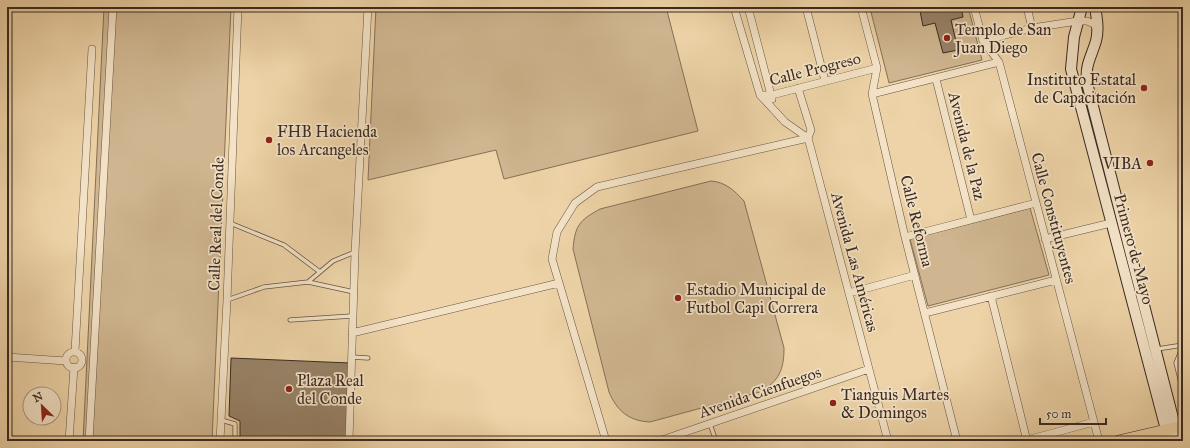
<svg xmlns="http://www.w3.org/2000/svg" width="1190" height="448" viewBox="0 0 1190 448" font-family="'IM FELL Great Primer',serif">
<rect width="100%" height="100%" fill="#edd3a7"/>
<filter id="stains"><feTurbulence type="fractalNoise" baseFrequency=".005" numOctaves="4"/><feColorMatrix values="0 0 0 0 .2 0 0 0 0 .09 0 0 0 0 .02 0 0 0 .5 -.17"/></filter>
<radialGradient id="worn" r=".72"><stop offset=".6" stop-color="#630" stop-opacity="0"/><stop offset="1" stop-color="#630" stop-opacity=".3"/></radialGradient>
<!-- green -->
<path fill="#cfb690" stroke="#847059" d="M104,7H231L212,441H83Z
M376,7H666L698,131L504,179L496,150L368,180Z
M891,7H968L982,60L889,83L871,12Z
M711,181C725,182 734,190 744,201L784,348C784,370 779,381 760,392L650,422C629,421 617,411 609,392L573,249C575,225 580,220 600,209Z
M1030,208L1049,275L928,306L910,239Z"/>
<!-- building -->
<path fill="#978267" stroke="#3a2a22" d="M931,7H961L963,17L951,20L958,50L943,53L935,23L923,26L920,11Z
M231,358L350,363L346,441H240V421L229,416Z"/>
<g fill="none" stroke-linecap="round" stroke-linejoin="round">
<defs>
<path id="lane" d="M230,223L284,245L320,272
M308,282L333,261L355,252
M227,300L264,287L308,282L354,292
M290,320L352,316
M1157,349L1183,345
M351,357L368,358
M1182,387L1176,363L1183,346
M221,420L235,424V441
M710,424L716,441"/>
<path id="street" d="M734,7L760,95L785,122L808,138L888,441
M748,7L772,99
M806,7L825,81
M861,7L877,68L872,94L905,237L957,441
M974,7L983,41L999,62L1099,441
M1027,7L1032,28
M983,41L1032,28L1078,21H1087L1094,24L1097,30
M936,79L971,220
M872,94L999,62
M760,95H772L877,68
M905,237L1036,203
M1045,239L1111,223
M849,293L915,275
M991,296L1027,441
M925,313L1056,280
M352,333L559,283
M75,351L92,49
M66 360a8 8 0 1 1 16 0a8 8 0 1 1-16 0Z
M7,357L66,361
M69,441L74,367
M89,441L113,7
M220,441L227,300L238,7
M349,441L355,252L368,7
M606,441L552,259L557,232L575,203L597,187L808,138L811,130L798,88
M659,441L869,369
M1023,441L1094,422"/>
<path id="secondary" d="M1082,7L1074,37L1071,69L1169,441
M1095,7C1097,18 1099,30 1096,41C1091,58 1085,64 1087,83L1175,426L1174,435"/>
<path id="primary" d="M1118,441L1183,426"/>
</defs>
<!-- lane casing -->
<use href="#lane" stroke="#675443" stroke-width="5"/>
<!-- street casing -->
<use href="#street" stroke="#675443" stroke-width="8"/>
<!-- secondary casing -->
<use href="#secondary" stroke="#3a2a22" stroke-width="12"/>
<!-- primary casing -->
<use href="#primary" stroke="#3a2a22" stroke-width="12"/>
<!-- lane -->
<use href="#lane" stroke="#f3e2c6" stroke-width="3.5"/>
<!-- street -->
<use href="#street" stroke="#f3e2c6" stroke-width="7"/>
<!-- secondary -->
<use href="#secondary" stroke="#f3e2c6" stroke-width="10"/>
<!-- primary -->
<use href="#primary" stroke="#edd3a7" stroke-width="11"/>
</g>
<!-- markers -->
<g fill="#8f2418" stroke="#f3e2c6" stroke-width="1.5">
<circle cx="947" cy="38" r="4"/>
<circle cx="1144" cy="88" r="4"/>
<circle cx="269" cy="140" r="4"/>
<circle cx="1150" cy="163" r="4"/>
<circle cx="678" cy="298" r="4"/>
<circle cx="289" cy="389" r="4"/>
<circle cx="833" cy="403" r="4"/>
</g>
<g text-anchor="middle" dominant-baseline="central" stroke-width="3.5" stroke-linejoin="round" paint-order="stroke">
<!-- poi labels -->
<g font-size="16" fill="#3a2a22" stroke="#f3e2c6" text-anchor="start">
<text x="955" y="29">Templo de San<tspan x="955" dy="18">Juan Diego</tspan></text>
<text x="1136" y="79" text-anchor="end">Instituto Estatal<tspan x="1136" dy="18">de Capacitación</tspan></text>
<text x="277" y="131">FHB Hacienda<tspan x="277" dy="18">los Arcangeles</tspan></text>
<text x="1142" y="163" text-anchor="end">VIBA</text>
<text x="686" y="289">Estadio Municipal de<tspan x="686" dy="18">Futbol Capi Correra</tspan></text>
<text x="297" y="380">Plaza Real<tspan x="297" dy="18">del Conde</tspan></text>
<text x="841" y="394">Tianguis Martes<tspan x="841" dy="18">&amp; Domingos</tspan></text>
</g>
<!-- street labels -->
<g font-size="16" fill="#3a2a22" stroke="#f3e2c6">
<text transform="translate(815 69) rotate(-14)">Calle Progreso</text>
<text transform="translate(967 146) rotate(76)">Avenida de la Paz</text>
<text transform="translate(1054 218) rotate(75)">Calle Constituyentes</text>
<text transform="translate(917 221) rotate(76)">Calle Reforma</text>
<text transform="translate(216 224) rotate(-88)">Calle Real del Conde</text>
<text transform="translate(1134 249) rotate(75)">Primero de Mayo</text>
<text transform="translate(855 262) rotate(75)">Avenida Las Américas</text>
<text transform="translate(760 392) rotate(-19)">Avenida Cienfuegos</text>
</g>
</g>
<!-- margin -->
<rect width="1190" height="448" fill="none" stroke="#edd3a7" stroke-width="24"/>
<rect x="8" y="8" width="1174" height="432" fill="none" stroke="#3a2a22" stroke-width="2"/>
<rect x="12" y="12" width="1166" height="424" fill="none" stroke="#3a2a22"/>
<!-- north arrow -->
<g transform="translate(42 406) rotate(335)"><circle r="19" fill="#f3e2c6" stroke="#a99884"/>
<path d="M0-3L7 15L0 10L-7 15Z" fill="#8f2418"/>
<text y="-6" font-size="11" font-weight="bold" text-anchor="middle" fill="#3a2a22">N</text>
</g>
<!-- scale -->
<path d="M1040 418v6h66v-6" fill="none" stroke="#3a2a22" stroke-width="2"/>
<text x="1046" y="418" font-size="12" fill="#3a2a22" stroke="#f3e2c6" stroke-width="3" paint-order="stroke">50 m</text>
<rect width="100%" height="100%" filter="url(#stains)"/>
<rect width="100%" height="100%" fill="url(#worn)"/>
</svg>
